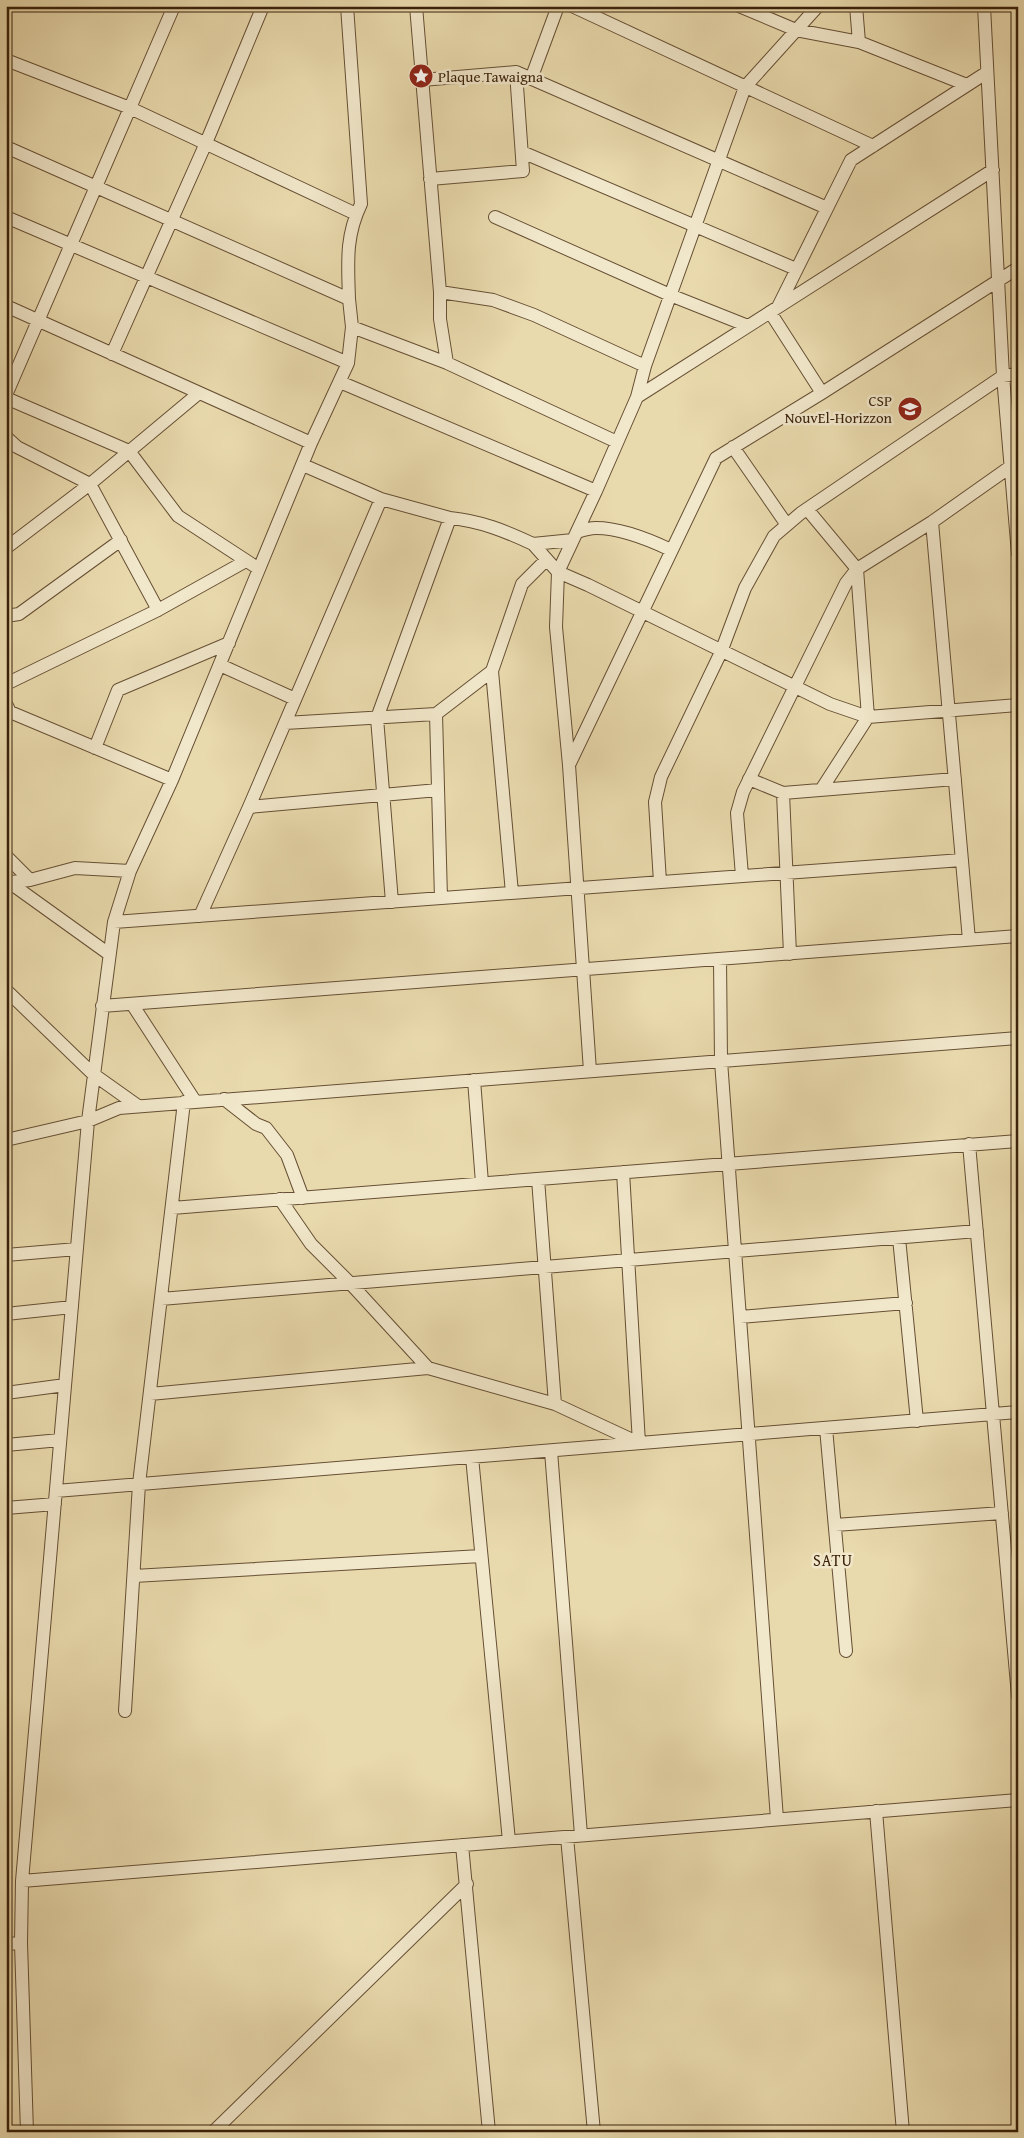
<svg xmlns="http://www.w3.org/2000/svg" width="1024" height="2138" viewBox="0 0 1024 2138" font-family="'Gentium Book Plus',serif">
<rect width="100%" height="100%" fill="#e9daad"/>
<filter id="stains"><feTurbulence type="fractalNoise" baseFrequency=".004" numOctaves="4"/><feColorMatrix values="0 0 0 0 .2 0 0 0 0 .09 0 0 0 0 .02 0 0 0 .5 -.17"/></filter>
<radialGradient id="worn" r=".72"><stop offset=".6" stop-color="#630" stop-opacity="0"/><stop offset="1" stop-color="#630" stop-opacity=".3"/></radialGradient>
<g fill="none" stroke-linecap="round" stroke-linejoin="round">
<defs>
<path id="minor" d="M347,6L361,204C345,237 348,264 349,299
M416,6L440,292V319L447,363
M572,6L873,146
M739,6L796,30L859,42L967,85
M856,6L859,42
M984,6L1003,376L1018,554
M6,60L130,108L356,214
M531,79L558,6
M422,80L516,72L827,208
M6,147L349,299L352,327
M522,152L796,269
M430,179L523,171L516,72
M6,217L348,363
M495,217L670,295L748,326
M440,292L493,300L534,315L645,366
M6,306L311,443
M778,307L851,160L986,73
M770,312L822,393
M112,354L206,143L263,6
M340,382L596,491
M6,395L174,6
M637,397L993,170
M6,398L129,451L178,516L259,569
M6,437L17,447L90,484L158,610
M733,447L787,525
M303,465L381,499L450,518
M807,509L857,569L868,717L821,790
M932,522L969,940
M577,532C583,530 590,528 596,528C620,528 650,540 671,550
M573,540L533,544L558,572L588,585L830,704L868,717L1018,705
M6,548L90,484L199,393
M6,616L19,614L121,540
M220,665L295,699
M492,671L512,893
M6,684L158,610L246,561
M6,704L10,712L172,780
M436,714L441,898
M285,723L436,714L492,671L522,584L546,560
M95,748L118,690L229,643
M569,765L716,458L822,393L1018,268
M749,779L783,793L955,779
M783,793L790,954
M249,807L438,790
M6,856L30,880
M742,876L737,813L743,792L846,583L857,569L932,522L1010,467
M6,880L109,954
M11,882L30,880L75,868L130,871
M660,882L655,802L661,777L721,652L745,588L774,536L801,513L1003,376L1018,374
M392,902L377,718L450,518C481,521 505,531 533,544
M200,916L249,807L381,499
M114,922L962,860
M720,959L721,1061L777,1819
M6,990L93,1074L138,1106
M132,1004L195,1101
M102,1006L1018,936
M590,1071L569,765L556,627L558,572L596,491L637,397L645,366L745,87L818,6
M474,1080L482,1183
M224,1099L256,1124L266,1128L287,1155L303,1198
M6,1140L88,1121L119,1108L1018,1038
M969,1144L1018,1696
M538,1179L555,1404
M280,1199L311,1244L350,1283L428,1368L555,1404L639,1443L623,1172
M172,1208L1018,1141
M899,1238L917,1421
M6,1255L77,1249
M161,1299L977,1231
M6,1314L72,1307
M740,1317L906,1303
M6,1393L65,1385
M150,1394L428,1368
M826,1428L846,1651
M6,1445L60,1440
M551,1451L581,1835
M472,1457L509,1841
M56,1491L1018,1412
M6,1508L55,1504
M835,1525L1002,1513
M134,1576L481,1556
M125,1711L139,1484L184,1102
M876,1811L903,2132
M567,1837L594,2132
M462,1845L489,2132
M22,1881L1018,1800
M6,1944L21,1943
M27,2132L21,1943L22,1881L88,1121L114,922L130,871L172,780L311,443L348,363L352,327L447,363L617,442
M213,2132L467,1884"/>
</defs>
<!-- minor casing -->
<use href="#minor" stroke="#664f34" stroke-width="14"/>
<!-- minor -->
<use href="#minor" stroke="#f1e7ca" stroke-width="12"/>
</g>
<!-- icons -->
<defs>
<symbol id="sight-disc" viewBox="-11 -11 22 22"><circle r="9.5" fill="#8f2418" stroke="#f1e7ca"/><path d="M0-6L1.8-2.2L6-1.7L2.9 1.2L3.7 5.4L0 3.3L-3.7 5.4L-2.9 1.2L-6-1.7L-1.8-2.2Z" fill="#fff"/></symbol>
<symbol id="school-disc" viewBox="-11 -11 22 22"><circle r="9.5" fill="#8f2418" stroke="#f1e7ca"/><path d="M0-5L7-2L0 1L-7-2ZM-4 1L0 2.5L4 1V4Q0 6-4 4Z" fill="#fff"/></symbol>
</defs>
<g fill-rule="evenodd">
<use href="#sight-disc" x="407" y="62" width="28" height="28"/>
<use href="#school-disc" x="896" y="395" width="28" height="28"/>
</g>
<g text-anchor="middle" dominant-baseline="central" stroke-width="5" stroke-linejoin="round" paint-order="stroke">
<!-- poi labels -->
<g font-size="15" fill="#3a210b" stroke="#f1e7ca" text-anchor="start">
<text x="438" y="76">Plaque Tawaigna</text>
<text x="892" y="400" text-anchor="end">CSP<tspan x="892" dy="17">NouvEl-Horizzon</tspan></text>
</g>
<!-- neighbourhood labels -->
<g font-size="16" letter-spacing="1" fill="#3a210b" stroke="#f1e7ca">
<text x="833" y="1560">SATU</text>
</g>
</g>
<!-- margin -->
<rect width="1024" height="2138" fill="none" stroke="#e9daad" stroke-width="25"/>
<rect x="8" y="8" width="1009" height="2123" fill="none" stroke="#3a210b" stroke-width="2.5"/>
<rect x="12" y="12" width="999" height="2113" fill="none" stroke="#3a210b"/>
<rect width="100%" height="100%" filter="url(#stains)"/>
<rect width="100%" height="100%" fill="url(#worn)"/>
</svg>
